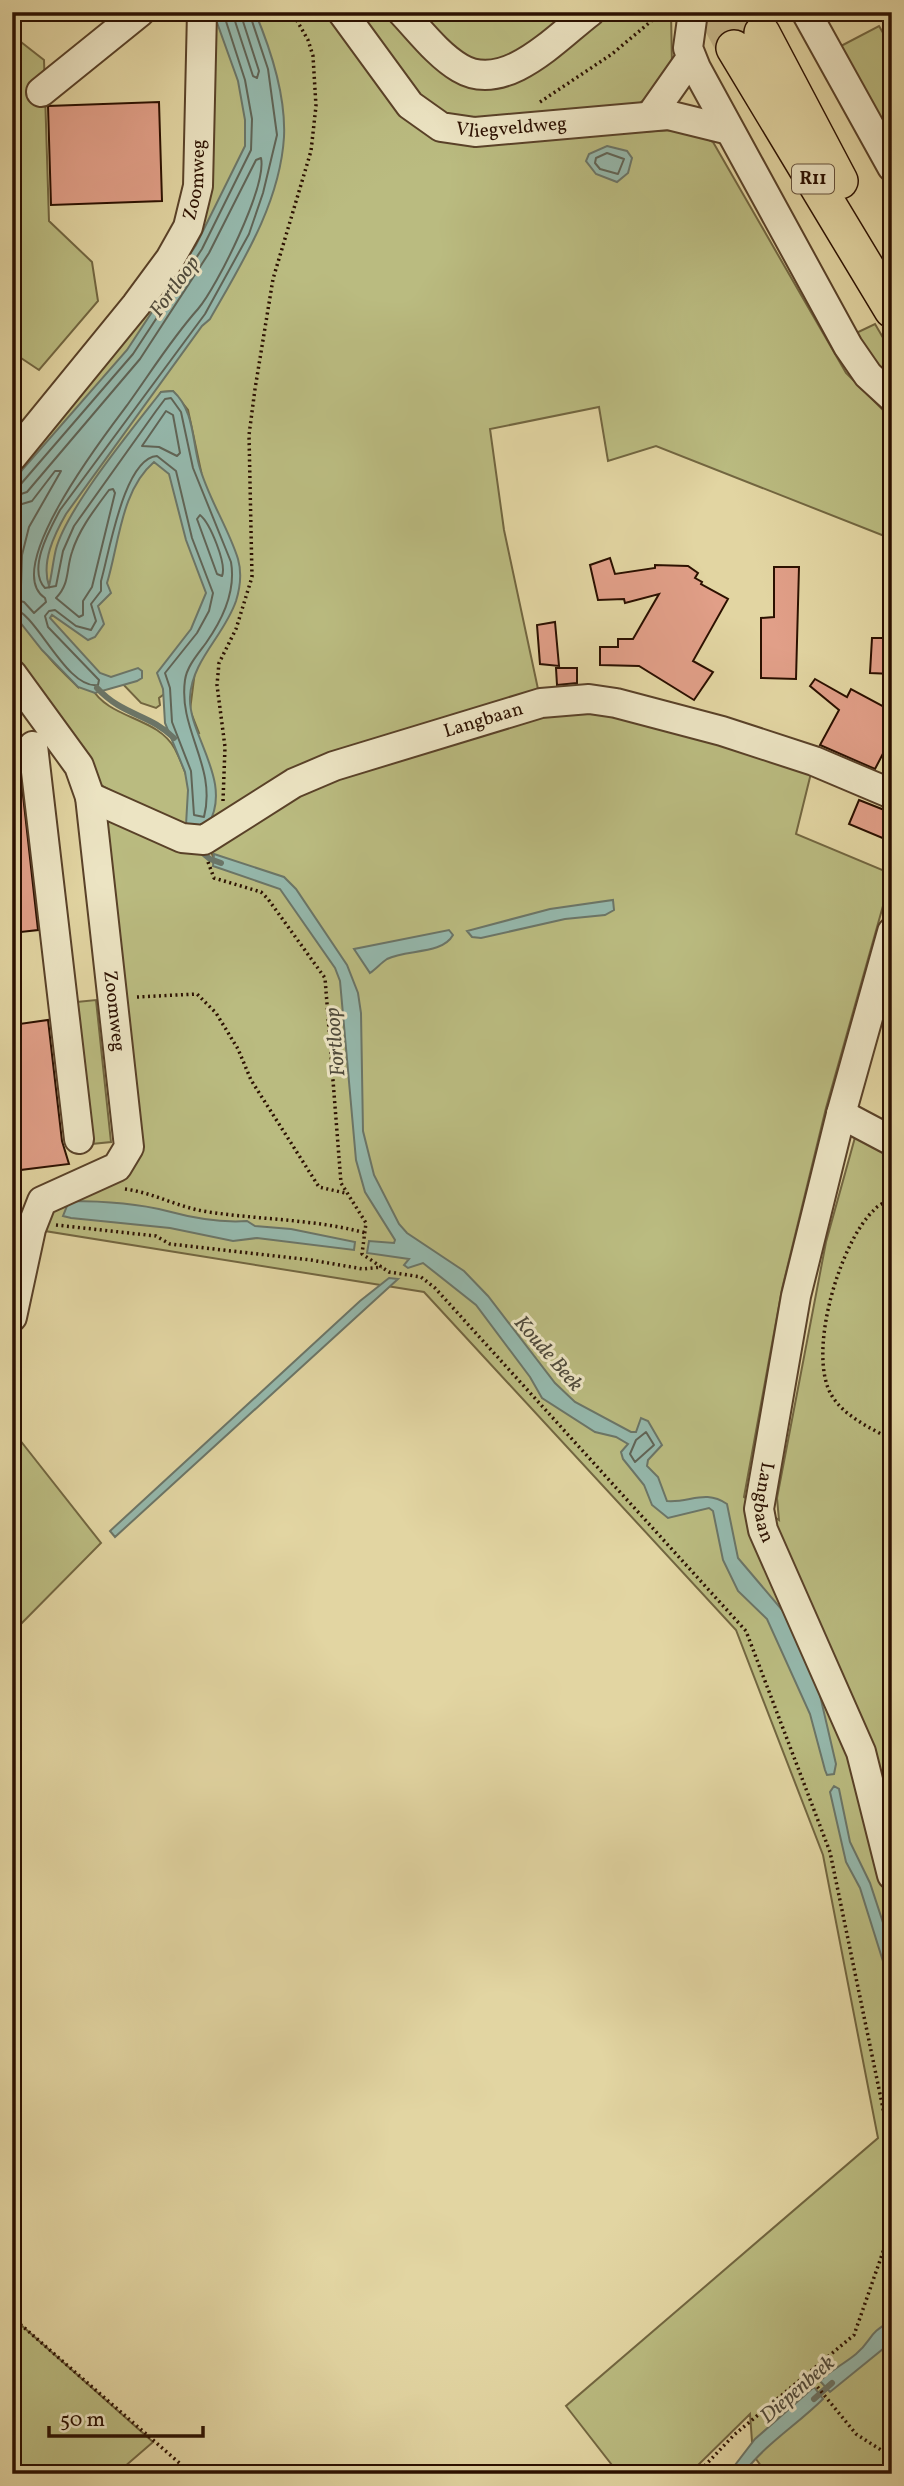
<svg xmlns="http://www.w3.org/2000/svg" width="904" height="2486" viewBox="0 0 904 2486" font-family="Vollkorn,serif">
<rect width="100%" height="100%" fill="#e2d5a2"/>
<filter id="stains"><feTurbulence type="fractalNoise" baseFrequency=".00286" numOctaves="4"/><feColorMatrix values="0 0 0 0 .2 0 0 0 0 .09 0 0 0 0 .02 0 0 0 .5 -.17"/></filter>
<radialGradient id="worn" r=".72"><stop offset=".6" stop-color="#630" stop-opacity="0"/><stop offset="1" stop-color="#630" stop-opacity=".3"/></radialGradient>
<!-- green -->
<path fill="#babb80" stroke="#726640" stroke-width="2" fill-rule="evenodd" d="M213,12H330C352,42 389,105 418,124C431,133 444,137 458,141L675,130L696,133L713,142L846,373L892,419V539L656,446L608,461L599,407L490,429L504,530L541,703C616,687 741,737 814,761L796,834L892,874L826,1108L782,1289L744,1497L779,1520L777,1498L826,1242L859,1123L892,1141V2474H767L753,2455L750,2414L689,2474H619L566,2406L878,2138L823,1855L736,1630L424,1292L32,1229L12,1317V1217L31,1229L42,1201L117,1167L129,1147L90,797L96,779L12,659V468L142,308L173,268L194,230L205,188ZM173,391L188,410L201,471L189,462L181,415L158,397L161,392ZM46,602L50,605L45,619C62,645 86,666 112,682L120,681L141,703L156,708L160,705L159,698L195,671L190,710L199,733L193,734L191,740L203,781L210,793L214,791L212,818L208,825L216,834L209,848L215,861L200,853L185,839L91,798L101,785L170,824L186,825L189,820C187,812 191,808 191,800C191,783 182,763 175,749C157,716 109,720 91,687L93,678L87,674L79,677L78,687C47,656 30,648 46,602Z
M354,12H393L465,78L600,12H671L672,65L650,95L640,103L625,110L459,120L423,103Z
M414,12H577L500,64L469,62Z
M879,26L892,48V140L839,47Z
M12,35L44,60L49,221L92,262L98,301L39,370L12,352V102L18,91L12,76Z
M875,324L892,353V389L852,335Z
M96,1000L111,1142L72,1146L57,1004Z
M12,1430L101,1543L12,1633Z
M12,2317L153,2442L116,2474H12Z"/>
<!-- water -->
<path fill="#95b8ac" stroke="#6b7567" stroke-width="2" d="M217,12H255C271,50 286,95 284,137C280,203 242,263 210,319L202,326L66,514C54,535 41,562 49,586C52,574 53,561 56,549C67,508 133,428 161,392L173,391C194,410 192,439 199,465C208,498 228,527 238,559C242,573 240,588 236,601C224,636 192,660 190,697C188,735 234,782 208,825H186L188,790L185,772L165,723L163,689L157,673L191,629L206,593L186,540L169,474L154,462C121,490 119,544 107,583L111,593L98,606L104,624L95,637L88,640L52,615L50,618L100,673L111,677L138,668L142,671V678L137,681L95,693L78,687L42,650L12,612V486L22,470L127,350L196,245L245,146V120L238,81L215,17Z
M607,146L627,151L632,158L628,173L617,182L596,174L586,161L589,154Z
M214,854L284,877L296,889L347,965L358,993L361,1013L363,1131L374,1175L399,1224L407,1233L464,1271L488,1296L555,1383L575,1402L631,1432H636L641,1418L648,1421L662,1445L648,1460L647,1466L658,1477L667,1501C690,1503 705,1489 727,1504L738,1558L783,1611L819,1691L836,1764L834,1774L827,1775L825,1770L810,1714L767,1619L738,1591L723,1560L713,1511L709,1508L668,1518L652,1505L644,1485L623,1459L621,1452L628,1444L616,1437L595,1432L542,1398L530,1377L476,1305L423,1263L408,1268L404,1265L409,1259L367,1253L369,1241L394,1243L395,1240L365,1192L356,1160L340,981L335,968L280,889L213,866Z
M613,900L614,910L605,915L565,919L481,938L472,937L467,931L550,909Z
M449,930L453,935C442,955 406,949 387,959C381,963 376,969 370,973L354,949Z
M69,1201C101,1201 136,1203 167,1211C193,1218 220,1223 247,1221L255,1226L291,1229L355,1242L354,1250L257,1238L233,1241L170,1228L71,1218L63,1216Z
M389,1278L398,1279L115,1537L110,1531L360,1301Z
M834,1786L839,1789L850,1842L870,1883L892,1950V1990L860,1888L846,1862L830,1792Z
M892,2321V2347L883,2349L830,2392L820,2381C831,2370 844,2364 856,2354C873,2340 867,2333 892,2321Z
M814,2387L823,2399C797,2425 765,2444 743,2474H722L735,2465L755,2439Z"/>
<g fill="none" stroke-linecap="round" stroke-linejoin="round">
<!-- shore -->
<path stroke="#606456" stroke-width="2" d="M232,12L253,76L257,78L259,71L240,12
M607,153L624,159L618,174L600,169L595,163L596,158Z
M166,411L173,415L180,453L177,456L159,447L142,446Z
M12,488L20,485L133,354L202,249L251,150L252,119L245,80L223,12
M113,489L115,493L92,587L83,601V615L79,617L56,598C70,584 66,569 72,552C79,529 95,509 109,490Z
M12,497L27,492L140,359L209,253L256,160L261,158C267,186 217,287 198,309C172,338 151,372 128,404C107,432 0,569 45,598L46,602L34,613L24,602L12,599
M12,507L32,501L55,471H61L29,527L22,555L21,586L12,589
M200,515C210,523 227,564 222,576L217,574L197,519Z
M12,608C36,611 66,690 98,685L99,680L48,627L45,616L49,611L55,610L76,626L91,630L96,621L91,604L101,591V581C109,554 124,458 157,456L176,471L192,538L213,593L209,611L197,633L165,673L170,688L172,722L191,771L194,815L204,817C217,766 178,730 185,680C187,666 198,654 206,643C223,619 236,591 231,562L193,468L181,412L171,398L165,399L156,411L74,526L63,551L56,586L45,588C27,569 50,529 60,510L205,314L249,234L263,193L277,135L268,69L249,12
M646,1432L654,1445L635,1462L630,1454L636,1440Z"/>
<!-- stream -->
<path stroke="#6b7567" stroke-width="6" d="M97,688C123,716 150,714 174,738
M198,849L210,859L221,863
M814,2399L832,2383"/>
</g>
<!-- building -->
<path fill="#e19f88" stroke="#2b1000" stroke-width="2" d="M159,102L162,201L51,205L48,106Z
M610,558L615,574L655,568V565L688,566L698,573L695,578L702,582L701,584L728,599L693,661L713,672L694,700L639,666L600,665V647H618V639H633L659,594L625,603L624,599L598,600L590,565Z
M774,567H799L796,679L761,678V618L774,617Z
M555,622L559,666L540,664L537,625Z
M872,638H892V674L870,673Z
M556,668H577V683L557,685Z
M815,679L847,697L851,689L892,711V722L885,734L891,738L875,769L820,745L839,710L810,686Z
M12,741H17L38,930L12,933Z
M859,800L892,813V842L849,824Z
M48,1020L62,1141L69,1164L12,1171V1025Z"/>
<g fill="none" stroke-linecap="round" stroke-linejoin="round">
<!-- major-tunnel -->
<path stroke="#c7b78a" stroke-width="35" stroke-dasharray="35 18" stroke-linecap="butt" d="M715,12L734,48
M751,12L762,33"/>
<defs>
<g id="minor">
<path id="s1" d="M342,12L410,105L441,127L475,132L668,115L729,130"/>
<path d="M402,12C420,31 438,55 460,68C505,95 557,37 590,12"/>
<path d="M693,12L688,48L696,68L848,346L868,375L892,397"/>
<path d="M806,12L892,167"/>
<path d="M41,92L140,12"/>
<path d="M651,115L691,58"/>
<path id="s2" d="M12,457L136,305L170,259L188,227L198,186L202,12"/>
<path id="s3" d="M12,674L79,766L90,797L129,1147L117,1167L42,1201L31,1229L12,1317"/>
<path d="M33,746L79,1139"/>
<path id="s4" d="M90,797L182,838L204,840L294,783L334,766L541,703L589,699L616,703L722,731L814,761L892,794"/>
<path id="s5" d="M892,932L841,1114L796,1296L759,1509L763,1530L861,1752L892,1875"/>
<path d="M841,1114L892,1141"/>
</g>
<path id="major" d="M762,33L840,181
M734,48L892,310"/>
</defs>
<!-- minor casing -->
<use href="#minor" stroke="#594128" stroke-width="32"/>
<!-- major casing -->
<use href="#major" stroke="#2b1000" stroke-width="38"/>
<!-- path -->
<path stroke="#2b1000" stroke-width="3.5" stroke-dasharray="2 3.5" stroke-linecap="butt" d="M540,102L612,54L662,12
M12,105L20,102
M223,801L225,747L217,685L219,663L236,629L252,577L249,435L255,389L273,279L311,151L316,106L313,56L308,40L292,12
M208,862L214,878L261,892L268,899L325,978L341,1183L366,1223L362,1254L389,1272L421,1277L435,1288L746,1631L830,1852L892,2152
M137,997L197,994L216,1013L238,1049L251,1080L319,1187L345,1193
M125,1189C155,1193 179,1208 209,1212C262,1220 314,1219 366,1233
M892,1198C886,1202 878,1205 874,1210C840,1242 806,1354 832,1396C845,1417 871,1428 892,1440
M56,1225L156,1236L170,1244L311,1260L363,1269L382,1267
M12,2317L192,2474
M807,2374L856,2434L892,2457
M697,2474L734,2435L854,2335L892,2226"/>
<!-- minor -->
<use href="#minor" stroke="#ece4c3" stroke-width="28"/>
<!-- major -->
<use href="#major" stroke="#e2d5a2" stroke-width="35"/>
</g>
<g text-anchor="middle" dominant-baseline="central" stroke-width="6" stroke-linejoin="round" paint-order="stroke">
<!-- shield labels -->
<rect fill="#ece4c3" stroke="#65503a" stroke-width="2" x="792" y="164.5" width="42" height="29" rx="5"/>
<g font-size="18" font-weight="bold" fill="#2b1000">
<text x="813" y="179">R11</text>
</g>
<!-- street labels -->
<g font-size="19" fill="#2b1000" stroke="#ece4c3">
<text stroke="none"><textPath href="#s1" startOffset="224">Vliegveldweg</textPath></text>
<text stroke="none"><textPath href="#s2" startOffset="338">Zoomweg</textPath></text>
<text stroke="none"><textPath href="#s4" startOffset="429">Langbaan</textPath></text>
<text stroke="none"><textPath href="#s3" startOffset="362">Zoomweg</textPath></text>
<text stroke="none"><textPath href="#s5" startOffset="586">Langbaan</textPath></text>
</g>
<!-- water labels -->
<g font-size="21" font-style="italic" fill="#504b3c" stroke="#ece4c3">
<text transform="translate(175 287) rotate(-54)">Fortloop</text>
<text transform="translate(336 1042) rotate(-95)">Fortloop</text>
<text transform="translate(548 1354) rotate(49)">Koude Beek</text>
<text transform="translate(798 2390) rotate(-41)">Diepenbeek</text>
</g>
</g>
<!-- margin -->
<rect width="904" height="2486" fill="none" stroke="#e2d5a2" stroke-width="42"/>
<rect x="14" y="14" width="876" height="2458" fill="none" stroke="#2b1000" stroke-width="3.5"/>
<rect x="21" y="21" width="862" height="2444" fill="none" stroke="#2b1000" stroke-width="2"/>
<!-- scale -->
<path d="M49 2426v10h154v-10" fill="none" stroke="#2b1000" stroke-width="3.5"/>
<text x="60" y="2426" font-size="21" fill="#2b1000" stroke="#ece4c3" stroke-width="5" paint-order="stroke">50 m</text>
<rect width="100%" height="100%" filter="url(#stains)"/>
<rect width="100%" height="100%" fill="url(#worn)"/>
</svg>
